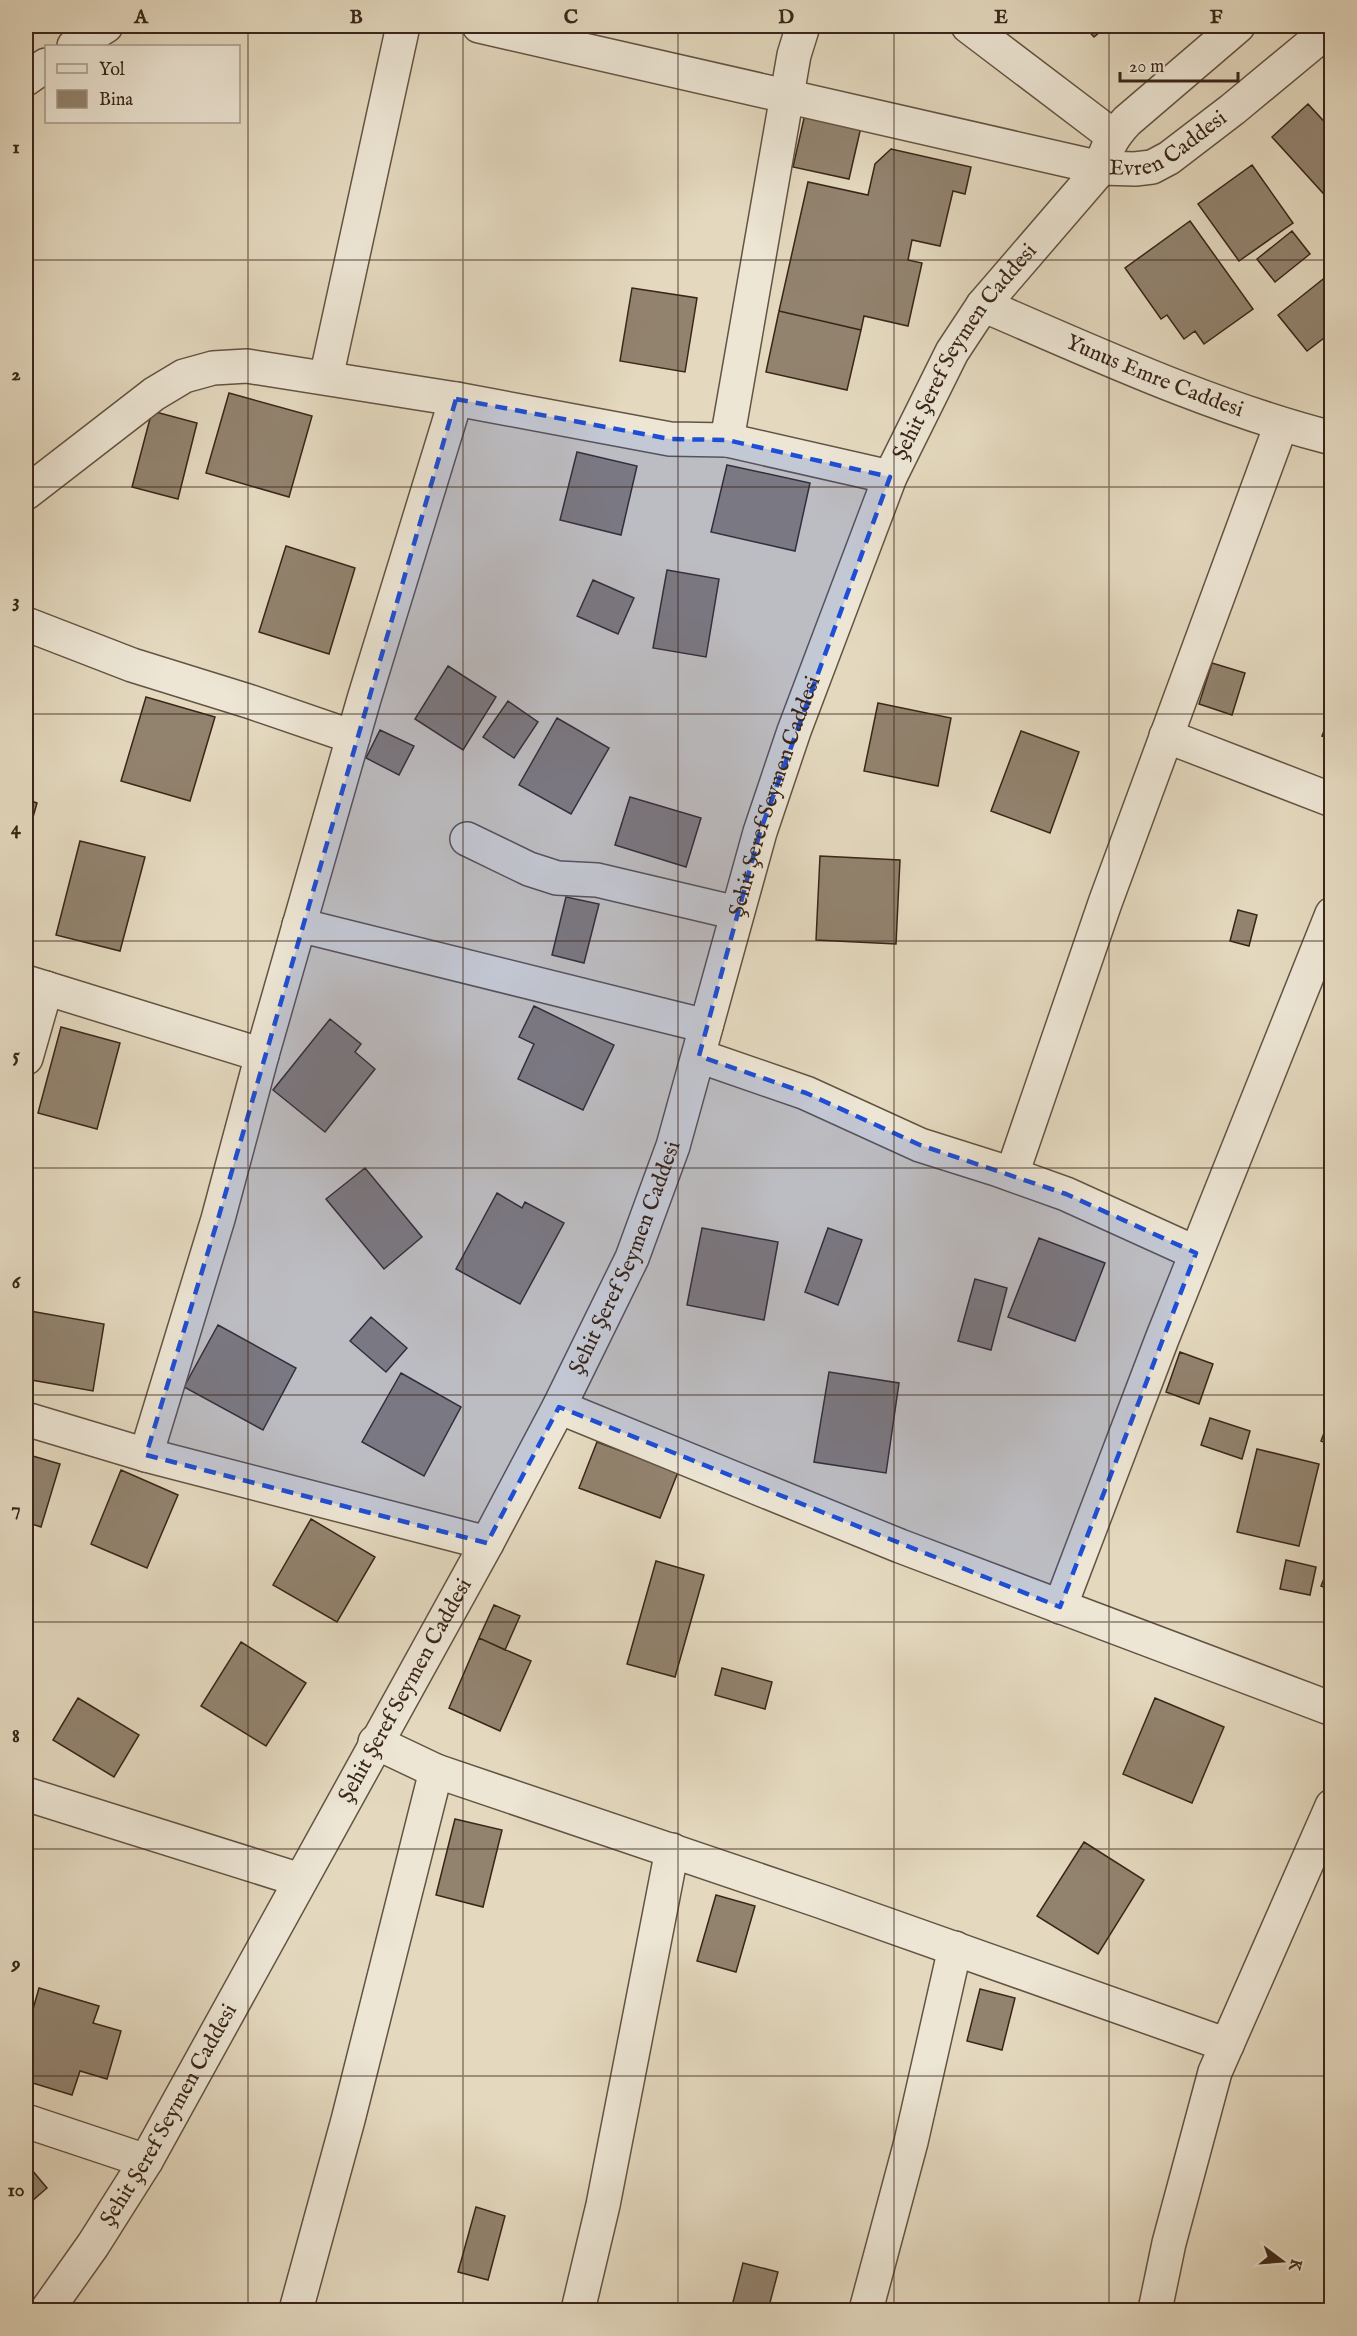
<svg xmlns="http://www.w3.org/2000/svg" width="1357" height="2336" viewBox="0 0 1357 2336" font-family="'IM FELL English',serif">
<rect width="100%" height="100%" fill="#e4d9bf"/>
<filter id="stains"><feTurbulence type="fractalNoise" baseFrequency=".00333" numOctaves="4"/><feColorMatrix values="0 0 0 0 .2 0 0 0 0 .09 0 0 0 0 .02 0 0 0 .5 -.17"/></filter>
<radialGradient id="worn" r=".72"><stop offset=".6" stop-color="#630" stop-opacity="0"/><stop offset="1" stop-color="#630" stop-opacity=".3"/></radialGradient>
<!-- building -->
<path fill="#92836f" stroke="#392619" stroke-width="1.5" d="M1084,26H1107L1094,37Z
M1308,104L1332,130V203L1272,137Z
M805,114L861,127L849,179L793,167Z
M891,149L971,167L965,194L953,191L940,246L912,240L908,260L922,263L908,326L864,316L861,330L779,311L808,182L868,195L875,164Z
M1252,165L1293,223L1239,261L1198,204Z
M1190,221L1253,309L1204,344L1195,331L1184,339L1167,315L1161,319L1125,268Z
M1292,231L1310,254L1275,282L1257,259Z
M1332,272V332L1307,351L1278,315Z
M632,288L697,298L685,372L620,361Z
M779,311L861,330L847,390L766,372Z
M229,393L312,416L289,497L206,473Z
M152,411L197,423L178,499L132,487Z
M577,452L637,466L621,535L560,520Z
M727,465L810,483L795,551L711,532Z
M286,546L355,568L329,654L259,632Z
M667,570L719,579L706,657L653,648Z
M593,580L634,598L618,634L577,616Z
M1212,663L1245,673L1232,715L1199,704Z
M448,666L496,697L463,750L415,719Z
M146,697L215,717L190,801L121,781Z
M508,701L538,722L514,758L483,737Z
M878,703L951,718L938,786L864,771Z
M1332,710V740L1322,736Z
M557,718L609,748L571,814L519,785Z
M380,730L414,746L399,775L366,758Z
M1021,731L1079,752L1050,833L991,811Z
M630,797L701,818L686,867L615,845Z
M26,799L37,803L26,842Z
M80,841L145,857L120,951L56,935Z
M820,856L900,860L896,944L816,940Z
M566,897L599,904L584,963L552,955Z
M1238,910L1257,915L1249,946L1230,941Z
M534,1006L614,1045L583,1110L518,1079L534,1044L519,1037Z
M330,1019L361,1044L355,1052L375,1069L325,1132L273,1090Z
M61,1027L120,1043L97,1129L38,1113Z
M365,1168L422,1237L384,1269L326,1199Z
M497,1193L522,1208L525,1202L564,1223L520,1304L456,1269Z
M702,1228L778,1242L764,1320L687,1305Z
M828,1228L862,1240L838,1305L805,1292Z
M1039,1238L1105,1263L1075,1341L1008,1317Z
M975,1279L1007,1288L991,1350L958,1341Z
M30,1311L104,1324L93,1391L26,1379V1338Z
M371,1317L407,1348L386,1372L350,1341Z
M218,1325L296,1368L263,1430L184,1387Z
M1180,1352L1213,1364L1199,1404L1166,1392Z
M829,1372L899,1383L886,1473L814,1462Z
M401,1373L461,1407L424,1476L362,1442Z
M1332,1412V1445L1321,1441Z
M1210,1418L1250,1431L1242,1459L1201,1445Z
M597,1442L678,1472L660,1518L579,1488Z
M1257,1449L1319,1464L1299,1546L1237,1532Z
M26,1454L60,1464L41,1527L26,1522Z
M121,1470L178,1495L147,1568L91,1544Z
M311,1519L375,1557L337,1622L273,1585Z
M1332,1559V1590L1321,1586Z
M1286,1560L1316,1567L1310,1595L1280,1589Z
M656,1561L704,1575L675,1677L627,1664Z
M494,1605L520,1616L505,1650L479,1638Z
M479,1638L531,1661L500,1731L449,1708Z
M241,1642L306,1683L266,1746L201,1706Z
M722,1668L772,1682L765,1709L715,1695Z
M78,1698L139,1735L114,1777L53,1740Z
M1155,1698L1224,1727L1192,1803L1123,1774Z
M455,1819L502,1830L483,1907L436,1895Z
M1084,1842L1144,1880L1098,1954L1037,1916Z
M716,1895L755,1906L736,1972L697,1961Z
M39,1988L99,2006L93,2023L121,2031L107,2079L80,2071L72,2095L26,2081V2034Z
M980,1989L1015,1998L1002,2050L967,2041Z
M26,2163L47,2188L26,2206Z
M476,2207L505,2216L488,2280L458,2272Z
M743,2263L778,2272L768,2310H750L732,2306Z"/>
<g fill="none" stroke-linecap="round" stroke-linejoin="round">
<defs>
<g id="minor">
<path id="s1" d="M479,26L1101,168L1135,169L1152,167L1169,158L1233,109L1332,27"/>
<path d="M968,26L1113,136"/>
<path d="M74,46L106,26"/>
<path d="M26,79L46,65"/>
<path id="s2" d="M983,305C1097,354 1211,407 1332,438"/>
<path d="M326,378L403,26"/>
<path d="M727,440L794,55L803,26"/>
<path d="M26,493L154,394L184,376L213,368L247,366L456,399L670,439L727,440L890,477"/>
<path d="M26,624L132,665L248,701L353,737"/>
<path d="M1166,736L1332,800"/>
<path d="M467,839L529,869L557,878L597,880L737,913"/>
<path d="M299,925L706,1026"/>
<path d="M26,982L262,1055"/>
<path d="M699,1056L806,1093L920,1145L996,1169L1066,1194L1196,1253"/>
<path d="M26,1058L46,988"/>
<path d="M1012,1174L1105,903L1281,425"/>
<path d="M559,1407L900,1546L1332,1709"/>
<path d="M26,1419L146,1455L487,1543"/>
<path d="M146,1455L218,1219L262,1055L364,699L456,399"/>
<path d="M1060,1607L1162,1339L1332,914"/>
<path d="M375,1742L436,1771L820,1901L1227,2045"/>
<path d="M26,1794L300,1880"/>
<path d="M26,2121L146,2161"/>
<path id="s3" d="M47,2310L93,2245L146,2161L487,1543L559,1407L632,1258L673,1146L760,832L794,731L890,477L952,352L983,305L1101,168C1106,148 1113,136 1127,121L1238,26"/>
<path d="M296,2310L348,2120L436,1771"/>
<path d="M578,2310L603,2205L672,1850"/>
<path d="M866,2310L911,2142L955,1948"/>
<path d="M1155,2310L1169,2243L1215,2072L1332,1806"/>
</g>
</defs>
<!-- minor casing -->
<use href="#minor" stroke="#645342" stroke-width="36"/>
<!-- minor -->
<use href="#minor" stroke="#ede6d5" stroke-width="33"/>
</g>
<!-- marked area -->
<path fill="#1d4ed8" fill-opacity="0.2" stroke="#1d4ed8" stroke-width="4.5" stroke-dasharray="12 8" stroke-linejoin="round" d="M456,399L670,439L727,440L890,477L760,832L699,1056L806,1093L920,1145L1066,1194L1196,1253L1060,1607L559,1407L487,1543L146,1455L218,1219Z"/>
<!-- grid -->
<path fill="none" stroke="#392619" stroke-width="1.5" stroke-opacity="0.55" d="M248,26V2310M463,26V2310M678,26V2310M894,26V2310M1109,26V2310M26,260H1332M26,487H1332M26,714H1332M26,941H1332M26,1168H1332M26,1395H1332M26,1622H1332M26,1849H1332M26,2076H1332"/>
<g text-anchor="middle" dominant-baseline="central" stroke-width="4.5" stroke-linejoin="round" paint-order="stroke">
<!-- street labels -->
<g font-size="22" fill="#392619" stroke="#ede6d5">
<text stroke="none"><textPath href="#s1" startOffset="712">Evren Caddesi</textPath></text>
<text stroke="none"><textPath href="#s3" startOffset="2174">Şehit Şeref Seymen Caddesi</textPath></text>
<text stroke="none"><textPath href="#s2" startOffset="186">Yunus Emre Caddesi</textPath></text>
<text stroke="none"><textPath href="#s3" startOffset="1688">Şehit Şeref Seymen Caddesi</textPath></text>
<text stroke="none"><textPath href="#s3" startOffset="1202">Şehit Şeref Seymen Caddesi</textPath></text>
<text stroke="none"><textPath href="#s3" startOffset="716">Şehit Şeref Seymen Caddesi</textPath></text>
<text stroke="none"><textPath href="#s3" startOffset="230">Şehit Şeref Seymen Caddesi</textPath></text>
</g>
</g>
<!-- margin -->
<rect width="1357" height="2336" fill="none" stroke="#e4d9bf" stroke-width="66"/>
<!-- legend -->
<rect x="45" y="45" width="195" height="78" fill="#ede6d5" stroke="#a5998a" stroke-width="1.5"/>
<rect x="57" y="64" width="30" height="9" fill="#ede6d5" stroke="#a5998a" stroke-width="1.5"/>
<text x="99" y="75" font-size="18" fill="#392619">Yol</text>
<rect x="57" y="90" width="30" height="18" fill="#92836f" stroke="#a5998a" stroke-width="1.5"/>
<text x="99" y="105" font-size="18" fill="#392619">Bina</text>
<!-- north arrow -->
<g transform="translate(1282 2261) rotate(106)" stroke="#ede6d5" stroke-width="4.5" paint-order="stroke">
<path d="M0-4.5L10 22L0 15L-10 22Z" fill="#392619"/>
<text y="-9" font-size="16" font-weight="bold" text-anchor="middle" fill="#392619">K</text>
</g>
<!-- scale -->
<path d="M1120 72v9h118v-9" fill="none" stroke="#392619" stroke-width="3"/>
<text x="1129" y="72" font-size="18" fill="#392619" stroke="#ede6d5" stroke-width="4.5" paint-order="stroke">20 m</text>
<rect x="33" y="33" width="1291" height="2270" fill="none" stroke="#392619" stroke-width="2"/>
<g font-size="20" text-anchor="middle" font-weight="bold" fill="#392619">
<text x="141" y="23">A</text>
<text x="356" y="23">B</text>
<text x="571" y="23">C</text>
<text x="786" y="23">D</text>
<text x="1001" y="23">E</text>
<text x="1216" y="23">F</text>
<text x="16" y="153">1</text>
<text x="16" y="380">2</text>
<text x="16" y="607">3</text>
<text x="16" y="834">4</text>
<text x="16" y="1061">5</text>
<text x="16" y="1288">6</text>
<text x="16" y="1515">7</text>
<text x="16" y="1742">8</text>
<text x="16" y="1969">9</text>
<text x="16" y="2196">10</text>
</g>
<rect width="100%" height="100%" filter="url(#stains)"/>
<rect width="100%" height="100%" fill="url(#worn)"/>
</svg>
